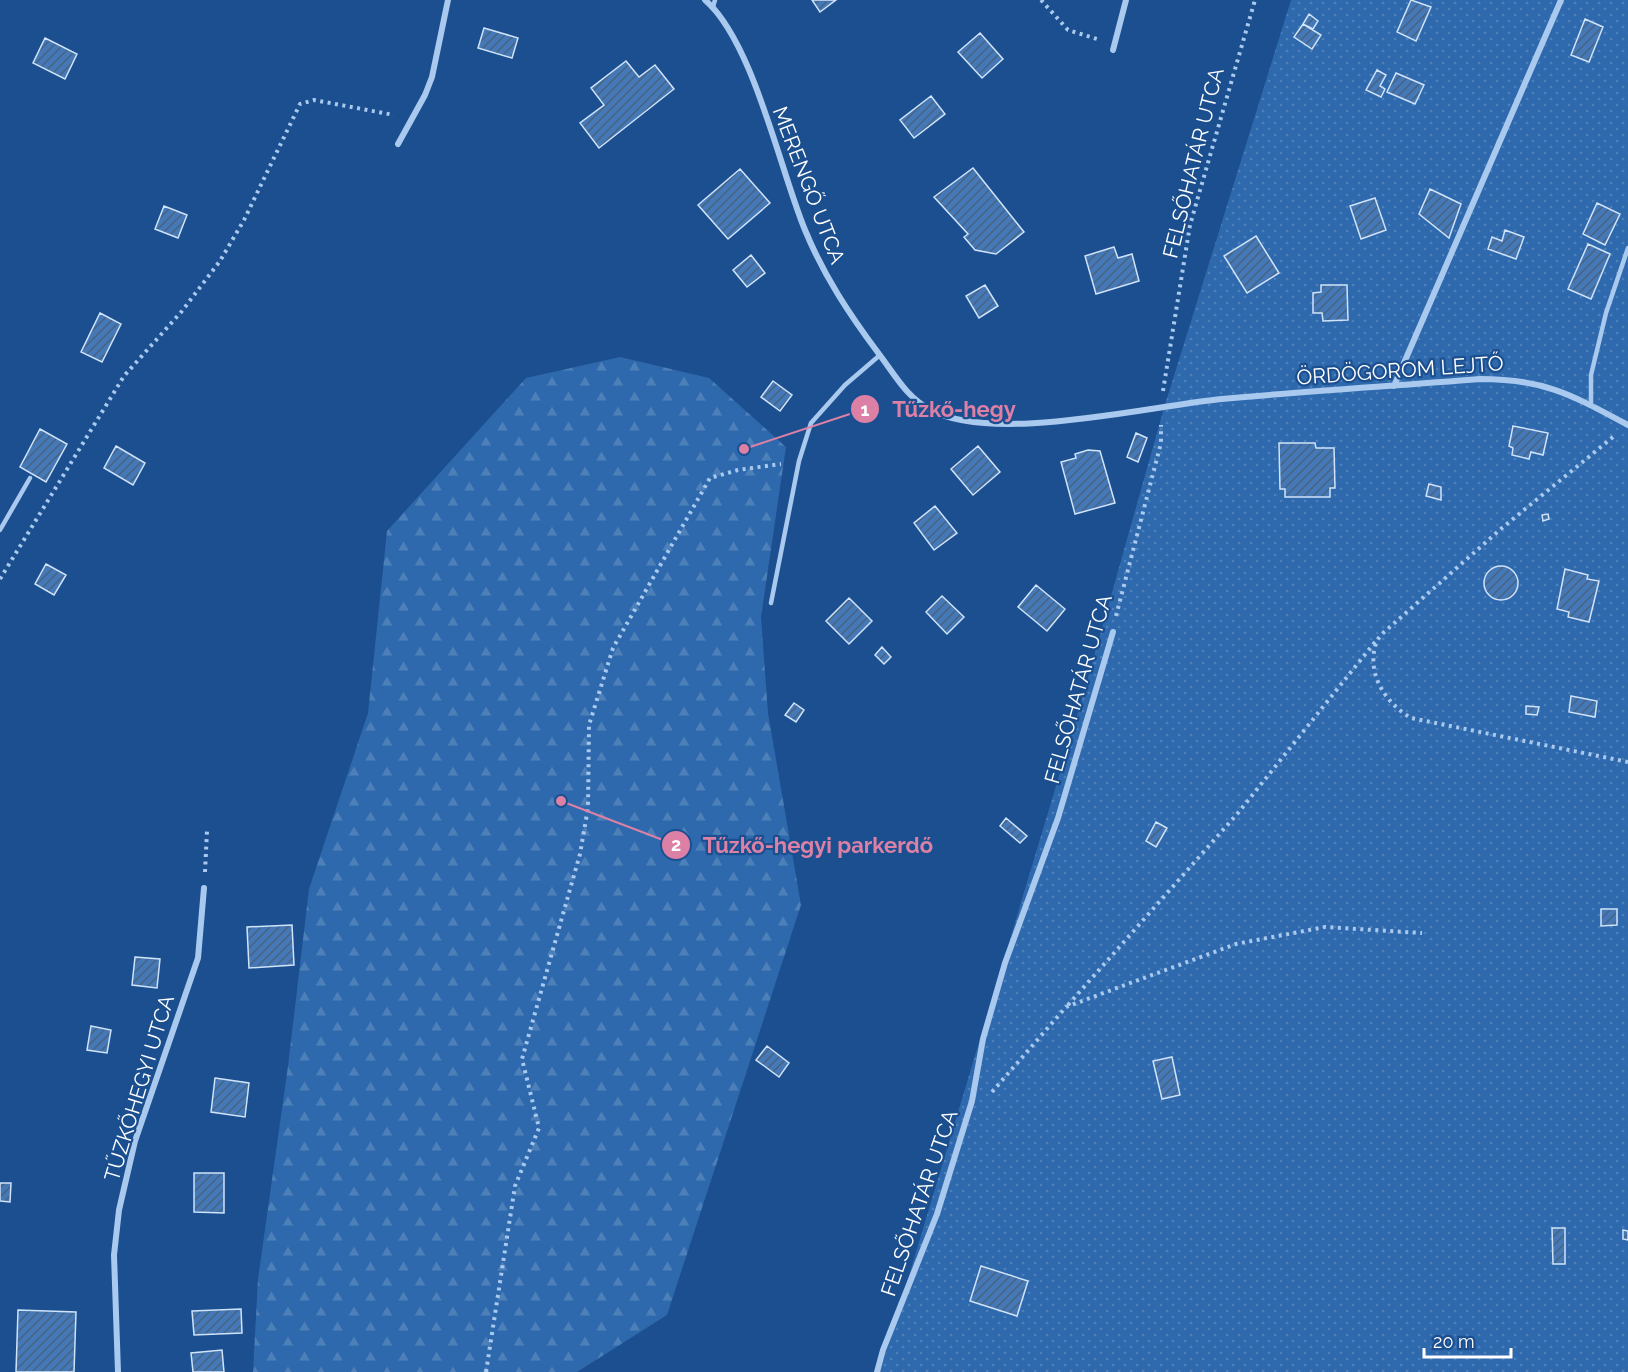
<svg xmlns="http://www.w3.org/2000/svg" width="1628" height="1372" viewBox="0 0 1628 1372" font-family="Raleway,sans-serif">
<defs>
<pattern id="forest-firs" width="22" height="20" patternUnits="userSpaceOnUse" patternTransform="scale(1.5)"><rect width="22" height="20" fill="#2e69ad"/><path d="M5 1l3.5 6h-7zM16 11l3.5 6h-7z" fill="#4d80b9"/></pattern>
<pattern id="garden-dots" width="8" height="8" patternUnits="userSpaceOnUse" patternTransform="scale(1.5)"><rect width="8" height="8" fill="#2e69ad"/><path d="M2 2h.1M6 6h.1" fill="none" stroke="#4d80b9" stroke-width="1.8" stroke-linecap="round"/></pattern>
<pattern id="building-hatch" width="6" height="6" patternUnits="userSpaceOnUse" patternTransform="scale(1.5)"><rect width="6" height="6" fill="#4478b7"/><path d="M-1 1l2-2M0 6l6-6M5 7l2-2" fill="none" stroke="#486282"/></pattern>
</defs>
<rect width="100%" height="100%" fill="#1b4f8f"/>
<!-- forest -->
<path fill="url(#forest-firs)" d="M620,357L709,378L786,447L761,617L768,713L801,905L667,1315L577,1372H253L258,1279L288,1066L309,889L368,713L387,531L526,378Z"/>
<!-- garden -->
<path fill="url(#garden-dots)" d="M1291,0H1628V1372H880L1080,706L1164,408Z"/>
<!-- building -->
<path fill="url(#building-hatch)" stroke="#cfe3fa" stroke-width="1.5" d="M812,0H836L820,12Z
M1411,0L1431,7L1416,41L1397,32Z
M1309,14L1318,21L1313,29L1303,24Z
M1585,19L1603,27L1589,62L1571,55Z
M1303,24L1321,35L1312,49L1294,37Z
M484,28L518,38L512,58L478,48Z
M980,33L1003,59L982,78L958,52Z
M45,38L77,54L65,79L33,63Z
M626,61L639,77L655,65L674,89L599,148L580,123L604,105L591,88Z
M1377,70L1386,75L1380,86L1385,89L1381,97L1366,90Z
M1396,73L1424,85L1415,104L1387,92Z
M931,96L945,114L914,138L900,120Z
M973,168L1024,232L996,254L975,250L964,237L968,234L934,197Z
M740,169L770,203L728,239L698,205Z
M1430,189L1461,204L1449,238L1419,214Z
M1375,198L1386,230L1361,239L1350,206Z
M1597,203L1620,214L1605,245L1583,234Z
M164,206L187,215L178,238L155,229Z
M1505,230L1524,237L1516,259L1488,249L1492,237L1502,241Z
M1256,236L1279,273L1247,293L1224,256Z
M1588,244L1610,254L1591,299L1568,289Z
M1114,247L1118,258L1132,254L1139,281L1096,294L1085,256Z
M751,255L765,273L747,287L733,270Z
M985,285L998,306L979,318L966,296Z
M1321,285H1347L1348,320L1323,321L1322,313H1313V293L1321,292Z
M100,313L121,324L102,362L81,352Z
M773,381L792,395L780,411L761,397Z
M1513,426L1548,433L1543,455L1531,452L1529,459L1512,455L1513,448L1509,446Z
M40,429L67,444L46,482L20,467Z
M1136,433L1147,438L1138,462L1127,457Z
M1279,443H1315L1316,448H1334L1335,488H1330V497H1285V489H1280Z
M116,446L145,463L133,485L104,468Z
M978,446L1000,472L973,495L951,469Z
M1088,450L1100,451L1115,503L1075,514L1061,462L1076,458L1075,454Z
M1429,484L1441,487V500L1426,496Z
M935,506L957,533L934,550L914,523Z
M1548,514L1549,519L1543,521L1542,515Z
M46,564L66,575L54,595L35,584Z
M1484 583a17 17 0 1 1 34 0a17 17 0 1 1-34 0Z
M1565,569L1588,575L1587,579L1599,581L1589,622L1568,617L1569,612L1557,609Z
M1036,585L1065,609L1047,631L1018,607Z
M942,596L964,617L947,634L926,612Z
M849,598L872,621L849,644L826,621Z
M882,647L891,657L884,664L875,655Z
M1571,696L1597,701L1595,717L1569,712Z
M794,703L804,710L796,722L785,715Z
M1526,706L1539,707L1537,715L1526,714Z
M1006,818L1027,836L1020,843L1000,826Z
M1156,822L1167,828L1156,847L1146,841Z
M1601,909H1617V925L1601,926Z
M292,925L294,965L249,968L247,927Z
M135,957L160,959L157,988L132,985Z
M91,1026L111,1030L107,1053L87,1050Z
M767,1046L789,1063L779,1077L756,1060Z
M1172,1057L1180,1095L1162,1099L1153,1061Z
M215,1078L249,1083L245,1117L211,1112Z
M194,1173H224V1213L194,1212Z
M0,1183H11L10,1202L0,1201Z
M1552,1228H1565V1264H1553Z
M1623,1230L1628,1231V1240L1623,1239Z
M981,1266L1028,1281L1017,1316L970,1301Z
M241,1309L242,1333L194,1335L192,1311Z
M18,1310L76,1312L74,1372H16Z
M222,1350L224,1372H193L191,1353Z"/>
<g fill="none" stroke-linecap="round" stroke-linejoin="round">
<!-- path -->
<path stroke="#a9c9ee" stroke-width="4" stroke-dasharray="3 4.5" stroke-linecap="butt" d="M1041,0L1068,30L1097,39
M1163,391L1190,225L1255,0
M1613,437L1502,528L1391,626C1386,630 1378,637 1376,643C1366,675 1386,703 1411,718L1628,762
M0,579L124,376L182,311L220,261L244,220L300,104L314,100L394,115
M1116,616L1161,443V425
M205,872L207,831
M1068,1005L1238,813L1375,642
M992,1092L1066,1007L1125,985L1236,944L1325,927L1422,933
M486,1372L515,1186L539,1128L522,1059L580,854L588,808L589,725L613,648L710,478L738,470L781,464"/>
<!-- service -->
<path stroke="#a9c9ee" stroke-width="4.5" d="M713,7L715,0
M1591,403V375L1606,313L1628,248
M0,530L30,478
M771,603L799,461L811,423L845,385L880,355"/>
<!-- minor -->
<path stroke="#a9c9ee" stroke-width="6" d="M705,0C753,41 780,170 805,230C824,276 849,314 879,354C895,375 906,397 931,410C994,444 1149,406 1222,399C1308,391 1394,386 1480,379C1545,379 1572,395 1628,425
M1113,50L1126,0
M398,144L425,95L432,77L448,0
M1394,386L1561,0
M118,1372L114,1255L119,1210L135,1141L198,958L204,888
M877,1372L883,1350L937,1214L972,1101L983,1039L1005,963L1058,818L1113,632"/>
</g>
<g text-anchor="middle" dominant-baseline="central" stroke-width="4.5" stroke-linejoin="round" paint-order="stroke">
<!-- street labels -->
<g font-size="21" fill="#fff" stroke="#1b4f8f">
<text transform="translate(1193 163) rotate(-76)">FELSŐHATÁR UTCA</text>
<text transform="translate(809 185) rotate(69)">MERENGŐ UTCA</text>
<text transform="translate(1400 370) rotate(-4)">ÖRDÖGOROM LEJTŐ</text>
<text transform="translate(1078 689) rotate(-74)">FELSŐHATÁR UTCA</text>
<text transform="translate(139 1088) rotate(-73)">TŰZKŐHEGYI UTCA</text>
<text transform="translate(919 1203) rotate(-71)">FELSŐHATÁR UTCA</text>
</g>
</g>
<!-- callouts -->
<path fill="none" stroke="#dd80a5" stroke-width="2" d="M744 449L865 409M561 801L676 845"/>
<g fill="#dd80a5" stroke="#1b4f8f" stroke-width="2">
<circle cx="744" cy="449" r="6"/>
<circle cx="561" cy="801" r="6"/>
<circle cx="865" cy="409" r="15"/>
<circle cx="676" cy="845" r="15"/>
</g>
<g font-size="18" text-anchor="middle" font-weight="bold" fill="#fff">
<text x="865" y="416">1</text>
<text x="676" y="851">2</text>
</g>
<g font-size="22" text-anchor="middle" font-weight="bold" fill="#dd80a5" stroke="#1b4f8f" stroke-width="4.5" stroke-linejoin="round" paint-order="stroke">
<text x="954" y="417">Tűzkő-hegy</text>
<text x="818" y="853">Tűzkő-hegyi parkerdő</text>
</g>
<!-- scale -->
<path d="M1424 1348v9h87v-9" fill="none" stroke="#ffffff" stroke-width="3"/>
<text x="1433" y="1348" font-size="18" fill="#ffffff" stroke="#1b4f8f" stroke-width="4.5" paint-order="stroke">20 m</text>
</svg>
